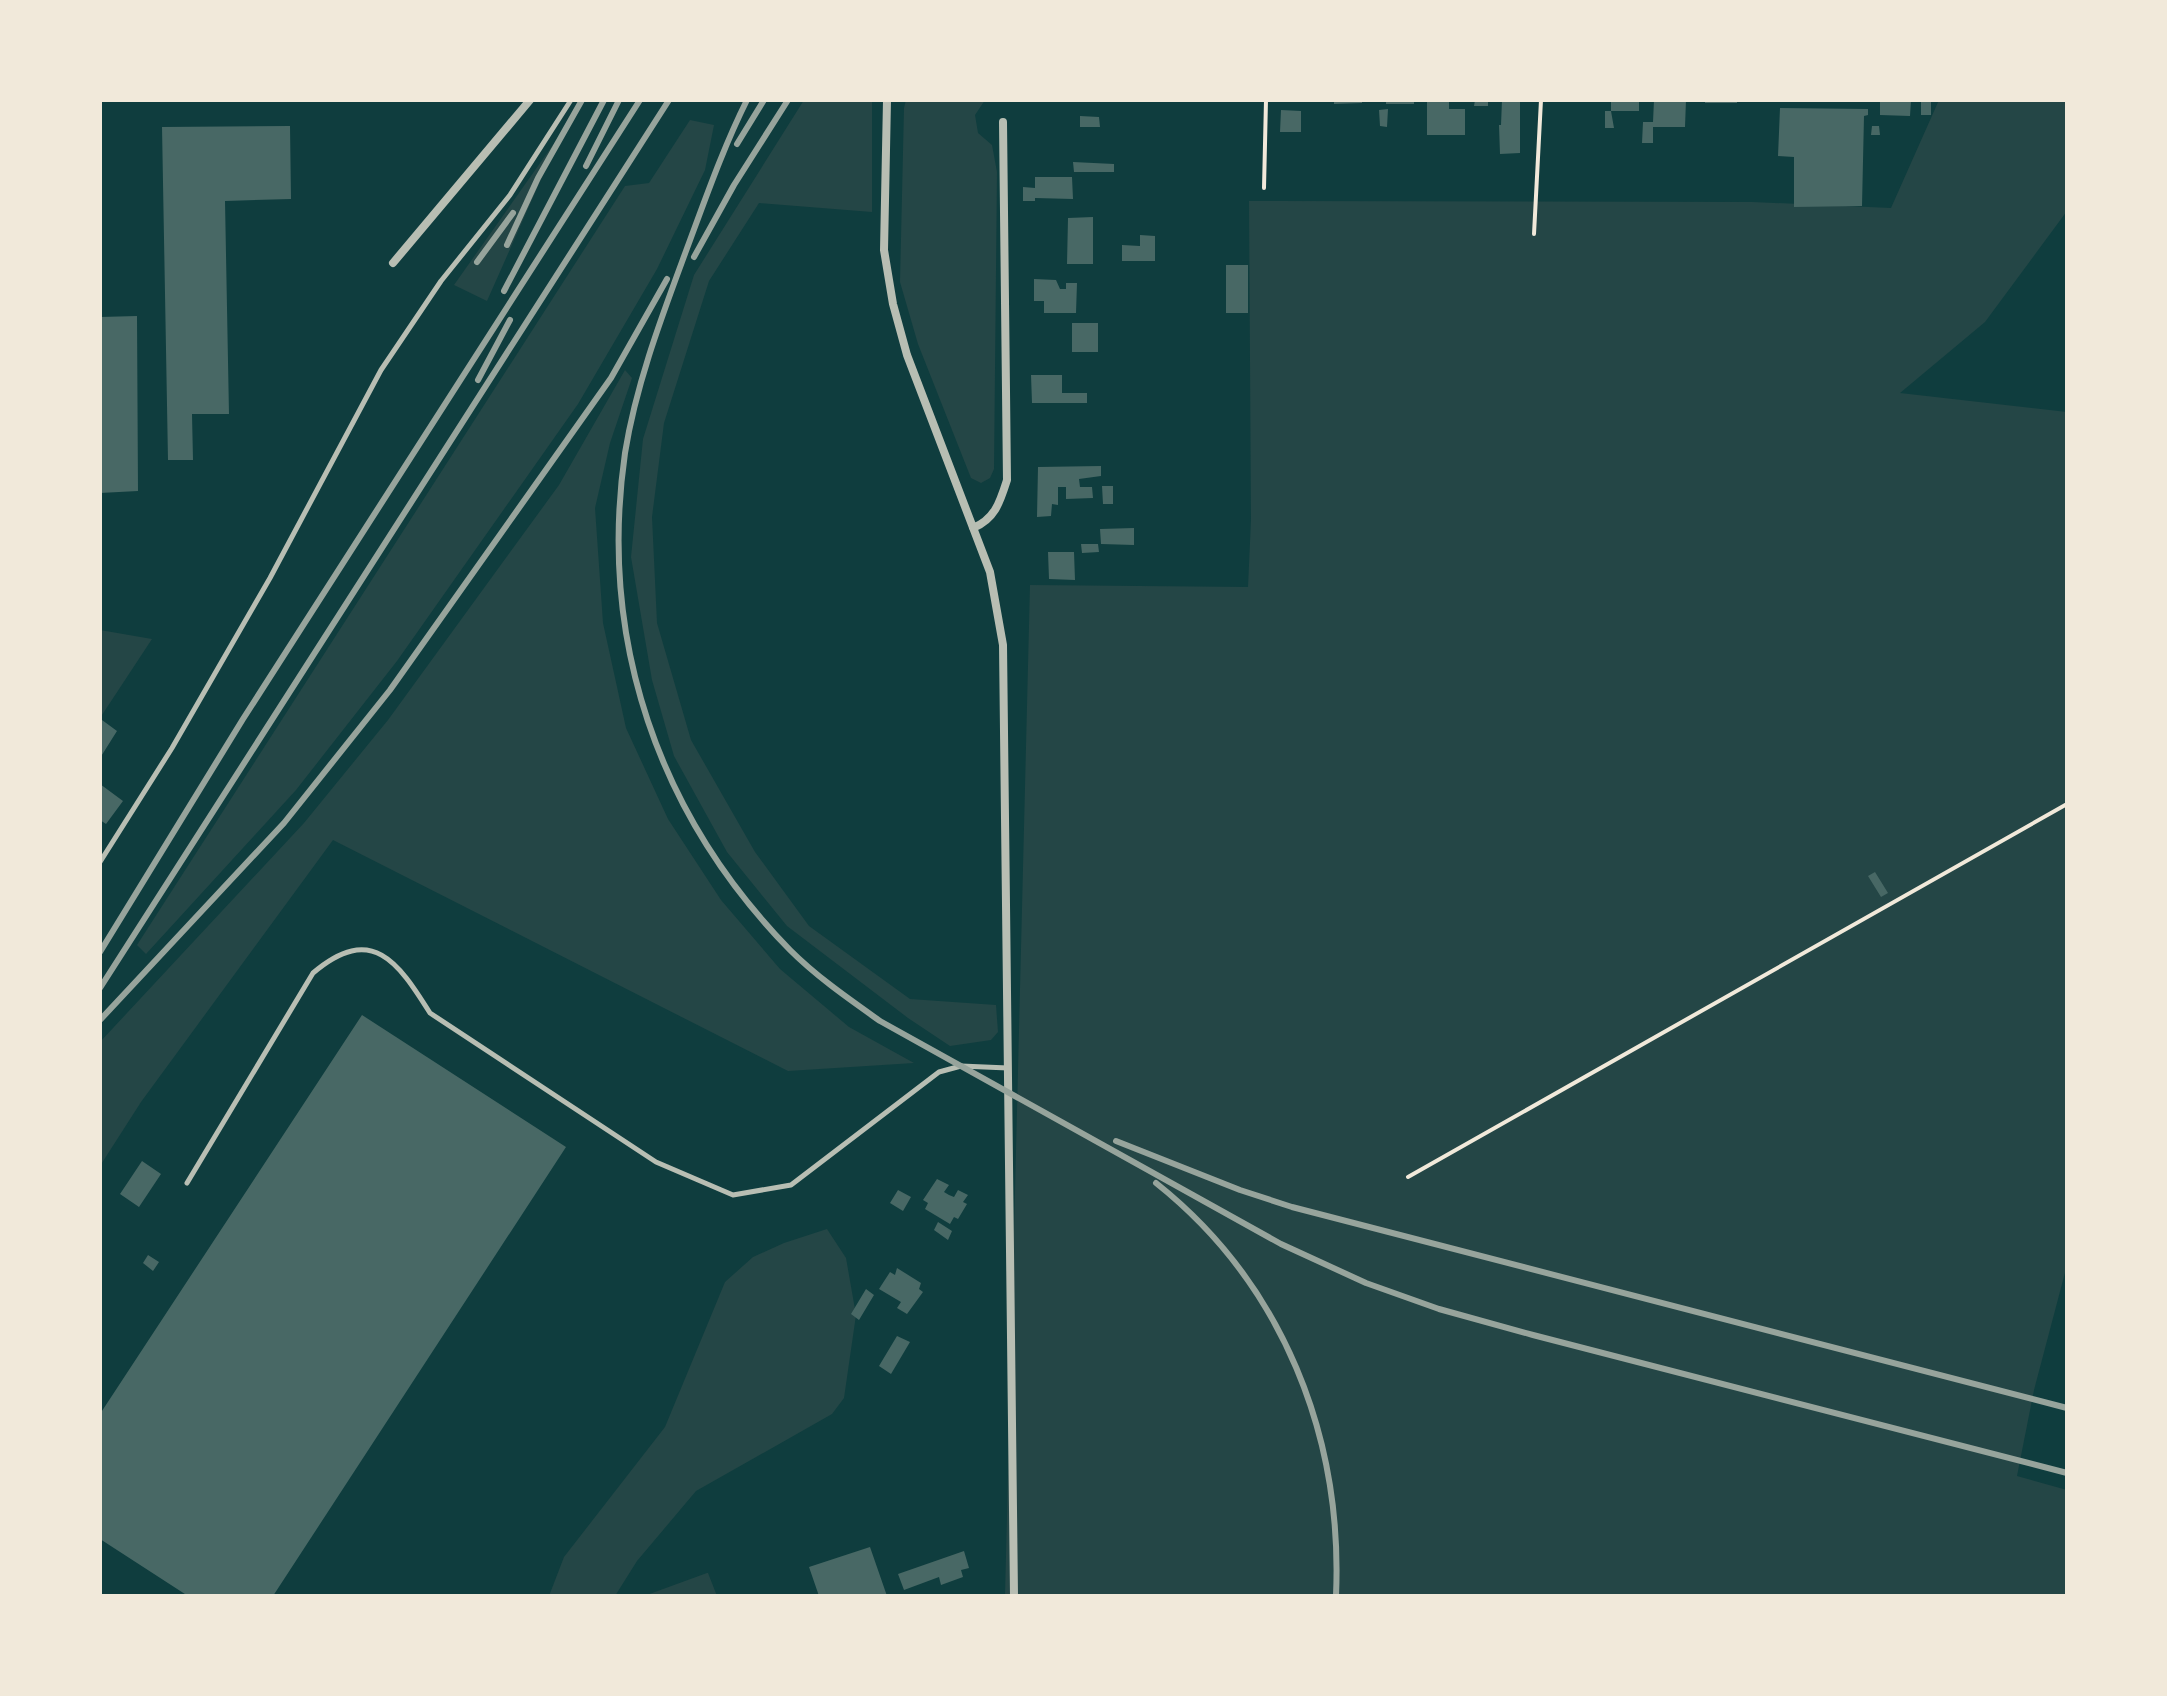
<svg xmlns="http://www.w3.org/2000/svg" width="2167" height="1696" viewBox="0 0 2167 1696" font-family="'DejaVu Sans',sans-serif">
<rect width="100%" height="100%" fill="#0f3d3e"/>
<!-- green -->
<path fill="#244646" d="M804,100H872V212L759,203L709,281L664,423L652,517L657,623L691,740L755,852L809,926L910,999L996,1005L998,1032L991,1040L950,1046L908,1018L787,926L727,852L674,756L652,680L631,557L643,439L694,275Z
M906,100H985L975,115L978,133L992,145L997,172L994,469L990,478L981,483L971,478L918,344L900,282L904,108Z
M1939,100H2067V211L1985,322L1900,393L2067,412V1265L2034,1390L2017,1476L2067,1490V1596H1005L1030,585L1248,587L1251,520L1249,201L1752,202L1891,208Z
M690,120L714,125L705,170L657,269L578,404L397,661L296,790L146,954L137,945L625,186L649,183Z
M562,132L487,301L454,285Z
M625,370L632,378L610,443L595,508L603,623L626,728L668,819L721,900L780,969L849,1027L914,1063L788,1071L333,840L141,1102L100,1166V1042L304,823L388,720L559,485Z
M100,630L152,639L100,718Z
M827,1229L846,1258L856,1315L844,1398L832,1414L696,1491L637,1561L615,1596H549L564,1557L665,1427L725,1282L753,1257L784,1243Z
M708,1573L717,1596H644L707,1573Z"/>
<!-- building -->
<path fill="#486865" d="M1334,100H1362V103L1334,104Z
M1386,100H1414V104H1386Z
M1427,100H1449V109H1465V135H1427Z
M1475,100H1488V106H1474Z
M1502,100H1520V153L1500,154L1499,125H1501Z
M1611,100H1639V111H1611L1614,128H1605V111H1611Z
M1654,100H1686L1685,127H1653V143H1642L1643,122H1653Z
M1705,100H1737V103H1705Z
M1889,100H1911L1910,116L1880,115V101Z
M1921,100H1931V115H1921Z
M1780,108L1868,109V115L1864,116L1862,206L1794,207V157L1778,156Z
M1388,109L1387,127L1380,126L1379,110Z
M1281,110L1301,111V132H1280Z
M1080,116L1099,117L1100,127H1080Z
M290,126L291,199L225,201L229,414H192L193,460H168L162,127Z
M1872,126H1879L1880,135H1871Z
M1073,162L1114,164V172H1074Z
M1035,177H1072L1073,199L1035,198V201H1023V187L1035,188Z
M1093,217V264H1067L1068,218Z
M1140,235L1155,236V261H1122V245L1140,246Z
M1226,265H1248V313H1226Z
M1034,279L1056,280L1060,289H1066V283H1077L1076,313H1044V301H1034Z
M137,316L138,491L100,493V317Z
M1072,323H1098V352H1072Z
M1031,375H1062V393H1087V403H1032Z
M1101,466V476L1079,479L1080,487H1092L1093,498L1066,499V487H1058V505L1052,504L1051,516L1037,517L1038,467Z
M1102,486H1113V504H1103Z
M1134,528V545L1101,544L1100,529Z
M1081,544H1098L1099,552L1082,553Z
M1048,552H1074L1075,580L1049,579Z
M102,720L117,731L100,758V724Z
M100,784L123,801L106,824L100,820Z
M1875,872L1888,893L1881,897L1868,876Z
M362,1015L566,1147L273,1596H188L100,1539V1414Z
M142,1161L161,1174L139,1207L120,1194Z
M937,1179L949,1185L944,1192L949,1195L954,1197L958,1190L968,1195L963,1202L967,1204L958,1219L954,1217L950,1224L925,1209L928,1203L923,1200Z
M898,1190L911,1197L903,1211L890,1203Z
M938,1222L952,1231L948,1240L934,1230Z
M148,1255L159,1262L153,1271L143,1263Z
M897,1268L921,1283L919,1289L923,1292L907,1314L897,1308L901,1302L879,1289L890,1272L895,1275Z
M866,1289L874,1295L859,1320L851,1314Z
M897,1336L910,1342L891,1374L879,1366Z
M870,1547L887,1596H819L809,1567Z
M964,1551L969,1568L961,1570L963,1577L941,1585L939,1577L904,1590L898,1574Z"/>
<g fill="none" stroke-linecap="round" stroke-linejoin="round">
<!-- path -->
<path stroke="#f1e9da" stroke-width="4" d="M1264,188L1266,100
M1534,234L1541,100
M1408,1177L2067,804"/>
<!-- service -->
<path stroke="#b8beb3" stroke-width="5" d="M100,862L172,748L270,578L381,370L441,281L510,195L571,100
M187,1183L313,973C372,923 398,962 430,1013L656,1162L733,1195L791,1185L939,1072L961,1066L1008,1068"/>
<!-- minor -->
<path stroke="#b8beb3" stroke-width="8" d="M887,100L884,250L893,304L907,355L990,572L1003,645L1014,1596
M393,263L530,100
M973,528C995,519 1000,502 1007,480L1003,122"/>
<!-- rail -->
<path stroke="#97a49c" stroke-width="6" d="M747,100C723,148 705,200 686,251C662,316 636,384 625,453C598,640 658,815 790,950C817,977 849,999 880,1021L1281,1244L1366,1283L1439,1309L1533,1335L2067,1473
M737,144L764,100
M586,166L619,100
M507,245L538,178L582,100
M694,257L734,185L788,100
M477,262L513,213
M504,291L604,100
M478,380L510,320
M100,952L243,719L640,100
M100,988L669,100
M100,1020L284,823L390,690L611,378L667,279
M1116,1141L1240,1190L1292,1207L2067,1408
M1156,1183C1283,1284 1343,1437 1336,1596"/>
</g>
<!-- border -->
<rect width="2167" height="1696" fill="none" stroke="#f1e9da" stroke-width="204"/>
</svg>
